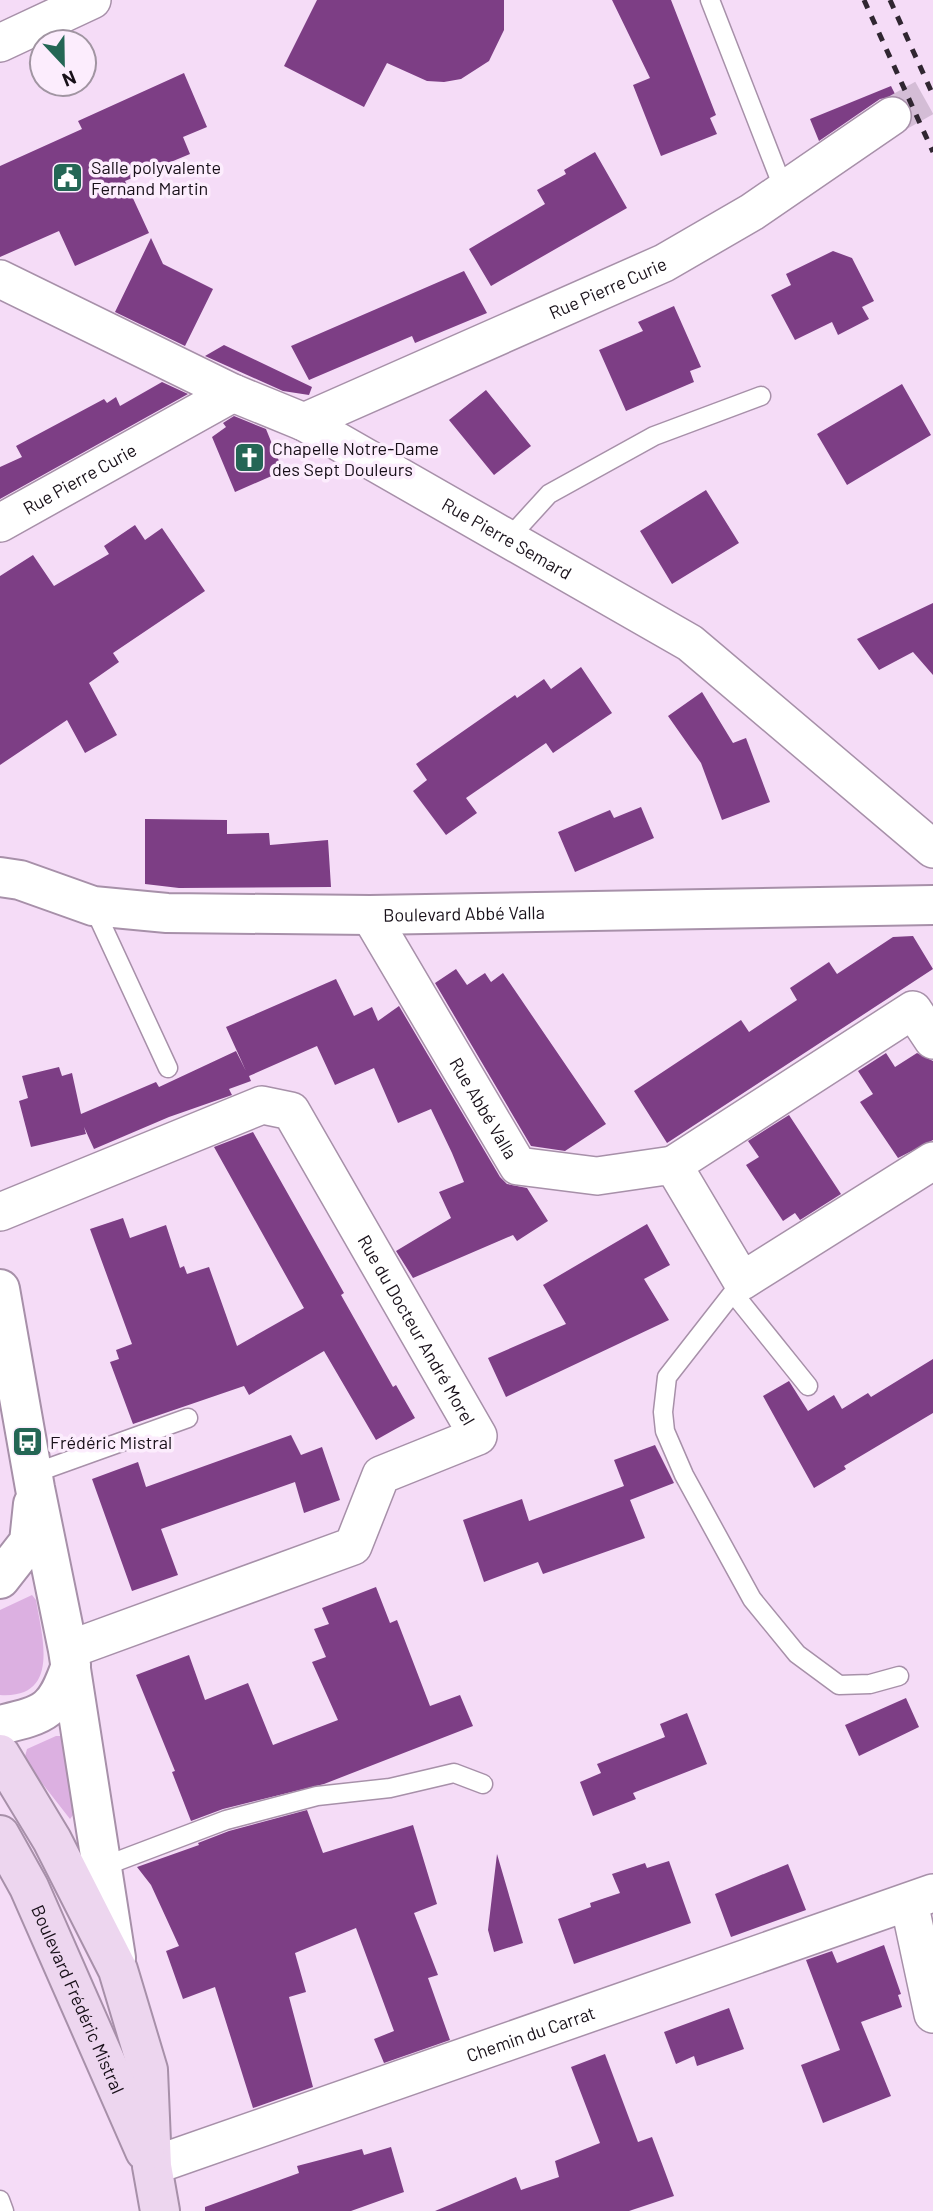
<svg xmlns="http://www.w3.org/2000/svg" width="933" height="2211" viewBox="0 0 933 2211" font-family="Barlow,sans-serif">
<rect width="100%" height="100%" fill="#f5dcf7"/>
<!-- green -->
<path fill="#dcb0e1" d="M32,1595L36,1600C42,1637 61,1699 0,1695V1610Z
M56,1736H62L66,1741L77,1810L70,1819L24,1760L27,1749Z"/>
<!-- building -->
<path fill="#7d3e85" d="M317,0H504V30L489,61L461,79L444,82L427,81L387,63L364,107L284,66Z
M612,0H671L716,115L710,118L717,134L661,156L633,85L650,78Z
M184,73L207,127L183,137L190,154L125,181L149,233L75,266L59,231L0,257V166L82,129L78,121Z
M891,86L896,96L880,99L819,141L810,119Z
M595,152L627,208L491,286L469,249L545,204L537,190L566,174L564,170Z
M151,238L163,264L213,289L185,346L115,312Z
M833,251L852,258L874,301L862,307L869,319L838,335L832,322L795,340L771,295L791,285L786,274Z
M464,271L487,313L415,343L412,336L309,380L291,346Z
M674,306L701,367L690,371L694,382L626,411L599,350L643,331L638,322Z
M224,345L312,387L309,395L283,391L205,356Z
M162,382L188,394L0,499V467L22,457L16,446L104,399L107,403L116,397L120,406Z
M902,384L931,435L847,485L817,434Z
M486,390L531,446L494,475L449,420Z
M234,416L266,429L283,471L235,492L212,437L226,427L223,423Z
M706,490L739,543L672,584L640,531Z
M135,525L145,540L162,528L205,591L113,653L119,662L89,683L117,735L85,753L67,720L0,765V576L33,555L54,586L109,554L104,546Z
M933,603V675L913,652L879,670L857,639Z
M581,667L612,713L553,753L546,743L466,798L477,813L446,835L413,791L427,780L416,764L515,695L517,698L544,679L551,689Z
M702,692L733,743L746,738L770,802L722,820L701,763L668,716Z
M641,807L654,838L575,872L558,832L610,810L614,818Z
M145,819L227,820V834L269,833L270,845L328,840L331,887L179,888L145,884Z
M913,936L933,969L667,1143L634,1091L741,1020L749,1032L797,1000L790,988L829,962L837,974L893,937Z
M456,969L467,985L485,973L491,982L503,973L606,1124L565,1151L531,1146L435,983Z
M336,979L354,1016L372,1007L378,1021L399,1006L500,1177L507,1184L527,1188L548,1221L517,1241L513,1235L413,1278L396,1251L451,1218L439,1192L464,1182L452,1153L431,1109L398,1123L374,1068L335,1085L317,1046L249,1076L251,1081L229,1089L232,1095L169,1117L94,1149L84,1127L86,1134L31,1147L19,1101L28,1098L22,1076L59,1067L62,1076L72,1073L81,1114L156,1082L159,1087L236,1051L246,1071L226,1027Z
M886,1053L895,1067L917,1053L933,1061V1140L898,1158L860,1102L873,1094L858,1071Z
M789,1115L841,1194L800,1220L795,1213L783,1221L746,1165L759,1157L748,1141Z
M253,1132L344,1293L341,1295L393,1387L396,1385L415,1418L376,1440L324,1351L249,1395L244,1386L133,1424L110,1362L119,1359L116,1350L132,1344L90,1229L123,1218L130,1238L166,1225L180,1268L184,1266L187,1274L209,1267L237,1346L304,1308L214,1147Z
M647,1224L670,1265L644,1279L669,1320L506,1397L488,1358L566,1324L543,1285Z
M933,1359V1413L844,1466L846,1469L814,1488L763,1396L789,1381L808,1411L834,1395L842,1409L868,1393L871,1397Z
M291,1435L301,1455L322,1447L340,1500L304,1513L295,1482L161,1529L178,1575L132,1591L92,1479L138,1462L146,1487Z
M655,1445L674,1483L630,1500L645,1538L543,1574L538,1562L484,1582L463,1520L522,1499L529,1521L624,1486L614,1460Z
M376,1587L390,1623L397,1620L430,1706L460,1695L473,1726L324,1784L223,1809L191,1821L172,1772L175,1771L136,1675L189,1655L205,1700L248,1683L273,1745L338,1720L312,1662L326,1657L314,1629L329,1624L322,1608Z
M906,1698L919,1727L859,1756L845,1725Z
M687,1713L707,1764L633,1793L636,1799L593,1816L580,1782L601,1773L597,1764L665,1737L660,1724Z
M307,1810L323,1853L413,1825L437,1904L414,1913L438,1975L428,1978L450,2040L384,2063L374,2039L394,2031L356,1928L295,1953L306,1992L289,1997L313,2087L253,2108L215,1987L183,1999L166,1951L179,1946L151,1885L137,1867L199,1845L198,1843L229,1831Z
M497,1854L523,1943L494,1952L488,1930Z
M669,1861L691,1923L574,1964L558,1919L591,1907L590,1903L620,1893L612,1874L645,1863L647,1868Z
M788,1864L806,1910L731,1937L715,1894Z
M884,1945L901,1994L898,1995L902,2007L861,2022L891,2096L823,2123L801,2065L840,2050L806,1960L832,1951L837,1963Z
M729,2008L744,2049L697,2066L694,2056L676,2064L664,2032Z
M605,2054L638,2142L652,2137L674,2196L629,2211H435L516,2177L521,2190L559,2177L555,2161L600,2143L571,2067Z
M391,2147L404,2192L351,2211H205V2207L299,2173L297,2166L362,2149L364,2155Z"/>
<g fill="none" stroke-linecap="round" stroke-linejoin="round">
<!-- minor-tunnel -->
<path stroke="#d4bdd6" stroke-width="37" stroke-dasharray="37 18" stroke-linecap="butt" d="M892,116L933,93"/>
<defs>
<path id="service" d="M710,0L784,190
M508,539L549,494L654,436L761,396
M93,906L168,1068
M742,1281L667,1377L663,1412L665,1431L684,1475L752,1599L797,1654L839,1685L870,1684L899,1676
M734,1294L808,1386
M32,1474L188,1418
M102,1867L226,1820L317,1796L390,1788L454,1773L483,1784
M0,2200L4,2211"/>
<g id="minor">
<path d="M0,43L92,0"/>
<path id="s1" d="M0,279L233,393L304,422L690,643L933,849"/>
<path id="s2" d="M304,422L664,263L752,212L892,116"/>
<path id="s3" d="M0,523L233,393"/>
<path id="s4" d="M370,915L518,1166L597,1176L673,1165L742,1281L933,1161"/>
<path d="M673,1165L913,1010L933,1040"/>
<path id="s5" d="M0,1212L262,1105L291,1111L478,1436L381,1475L353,1546L68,1650"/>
<path d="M909,1902L933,2014"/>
<path id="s6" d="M152,2166L933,1893"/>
</g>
<g id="tertiary">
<path id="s7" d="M0,877L20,880L93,906L167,913L370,915L933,905"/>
<path d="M0,1289L35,1488L68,1650L116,1958"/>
<path d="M0,1579L29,1542L33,1504"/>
<path d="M0,1725C47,1714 55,1711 71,1665"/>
</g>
<g id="secondary">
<path d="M0,1754L52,1840L118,1970L148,2070L152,2166L160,2211"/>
<path id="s8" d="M0,1835L29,1887L145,2151"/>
</g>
</defs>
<!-- service casing -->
<use href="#service" stroke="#a790a9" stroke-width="21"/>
<!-- minor casing -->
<use href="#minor" stroke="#a790a9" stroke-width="40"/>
<!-- tertiary casing -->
<use href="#tertiary" stroke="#a790a9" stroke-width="42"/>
<!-- secondary casing -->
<use href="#secondary" stroke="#a790a9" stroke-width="42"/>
<!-- service -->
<use href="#service" stroke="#fff" stroke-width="18"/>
<!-- minor -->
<use href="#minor" stroke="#fff" stroke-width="37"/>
<!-- tertiary -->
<use href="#tertiary" stroke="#fff" stroke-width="38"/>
<!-- secondary -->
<use href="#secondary" stroke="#edd6ef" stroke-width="38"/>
<!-- rail -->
<path stroke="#302631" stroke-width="5" stroke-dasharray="9 9" stroke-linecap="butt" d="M864,0L933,152
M890,0L933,95"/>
</g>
<!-- icons -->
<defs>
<symbol id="civic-square" viewBox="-11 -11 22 22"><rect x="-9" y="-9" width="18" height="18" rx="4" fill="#246655" stroke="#fcedfd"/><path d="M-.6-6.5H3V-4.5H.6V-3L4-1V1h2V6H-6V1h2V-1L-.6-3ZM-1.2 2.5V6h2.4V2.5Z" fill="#fff"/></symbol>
<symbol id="church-square" viewBox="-11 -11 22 22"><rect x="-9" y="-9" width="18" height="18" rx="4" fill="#246655" stroke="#fcedfd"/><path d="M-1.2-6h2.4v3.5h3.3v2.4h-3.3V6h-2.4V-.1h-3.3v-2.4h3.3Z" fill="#fff"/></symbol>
<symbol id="bus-square" viewBox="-11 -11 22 22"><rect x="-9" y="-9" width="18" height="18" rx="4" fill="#246655" stroke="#fcedfd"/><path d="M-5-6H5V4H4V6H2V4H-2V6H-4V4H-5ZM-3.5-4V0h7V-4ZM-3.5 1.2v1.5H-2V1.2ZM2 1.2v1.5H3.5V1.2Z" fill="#fff"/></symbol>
</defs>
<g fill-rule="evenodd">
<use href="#civic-square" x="50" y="160" width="35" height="35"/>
<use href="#church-square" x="232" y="440" width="35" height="35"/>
<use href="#bus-square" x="10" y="1424" width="35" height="35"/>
</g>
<g text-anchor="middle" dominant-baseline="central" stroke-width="7" stroke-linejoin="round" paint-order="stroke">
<!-- poi labels -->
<g font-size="18" fill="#181019" stroke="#fcedfd" text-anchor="start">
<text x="91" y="167">Salle polyvalente<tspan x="91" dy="21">Fernand Martin</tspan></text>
<text x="272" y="448">Chapelle Notre-Dame<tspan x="272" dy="21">des Sept Douleurs</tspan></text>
<text x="50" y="1442">Frédéric Mistral</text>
</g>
<!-- street labels -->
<g font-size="18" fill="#181019" stroke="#fcedfd">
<text stroke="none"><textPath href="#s2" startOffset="332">Rue Pierre Curie</textPath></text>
<text stroke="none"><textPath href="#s3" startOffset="91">Rue Pierre Curie</textPath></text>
<text stroke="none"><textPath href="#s1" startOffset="570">Rue Pierre Semard</textPath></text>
<text stroke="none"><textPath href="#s7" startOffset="469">Boulevard Abbé Valla</textPath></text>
<text stroke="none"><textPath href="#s4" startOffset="224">Rue Abbé Valla</textPath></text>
<text stroke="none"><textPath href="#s5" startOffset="565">Rue du Docteur André Morel</textPath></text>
<text stroke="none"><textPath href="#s8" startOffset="182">Boulevard Frédéric Mistral</textPath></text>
<text stroke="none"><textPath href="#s6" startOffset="401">Chemin du Carrat</textPath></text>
</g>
</g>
<!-- north arrow -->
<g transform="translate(63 63) rotate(158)"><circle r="33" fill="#fcedfd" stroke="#a195a2" stroke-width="2"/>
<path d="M0-5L12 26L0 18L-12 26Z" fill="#246655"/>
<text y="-10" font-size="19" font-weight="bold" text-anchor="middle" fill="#181019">N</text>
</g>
</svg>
